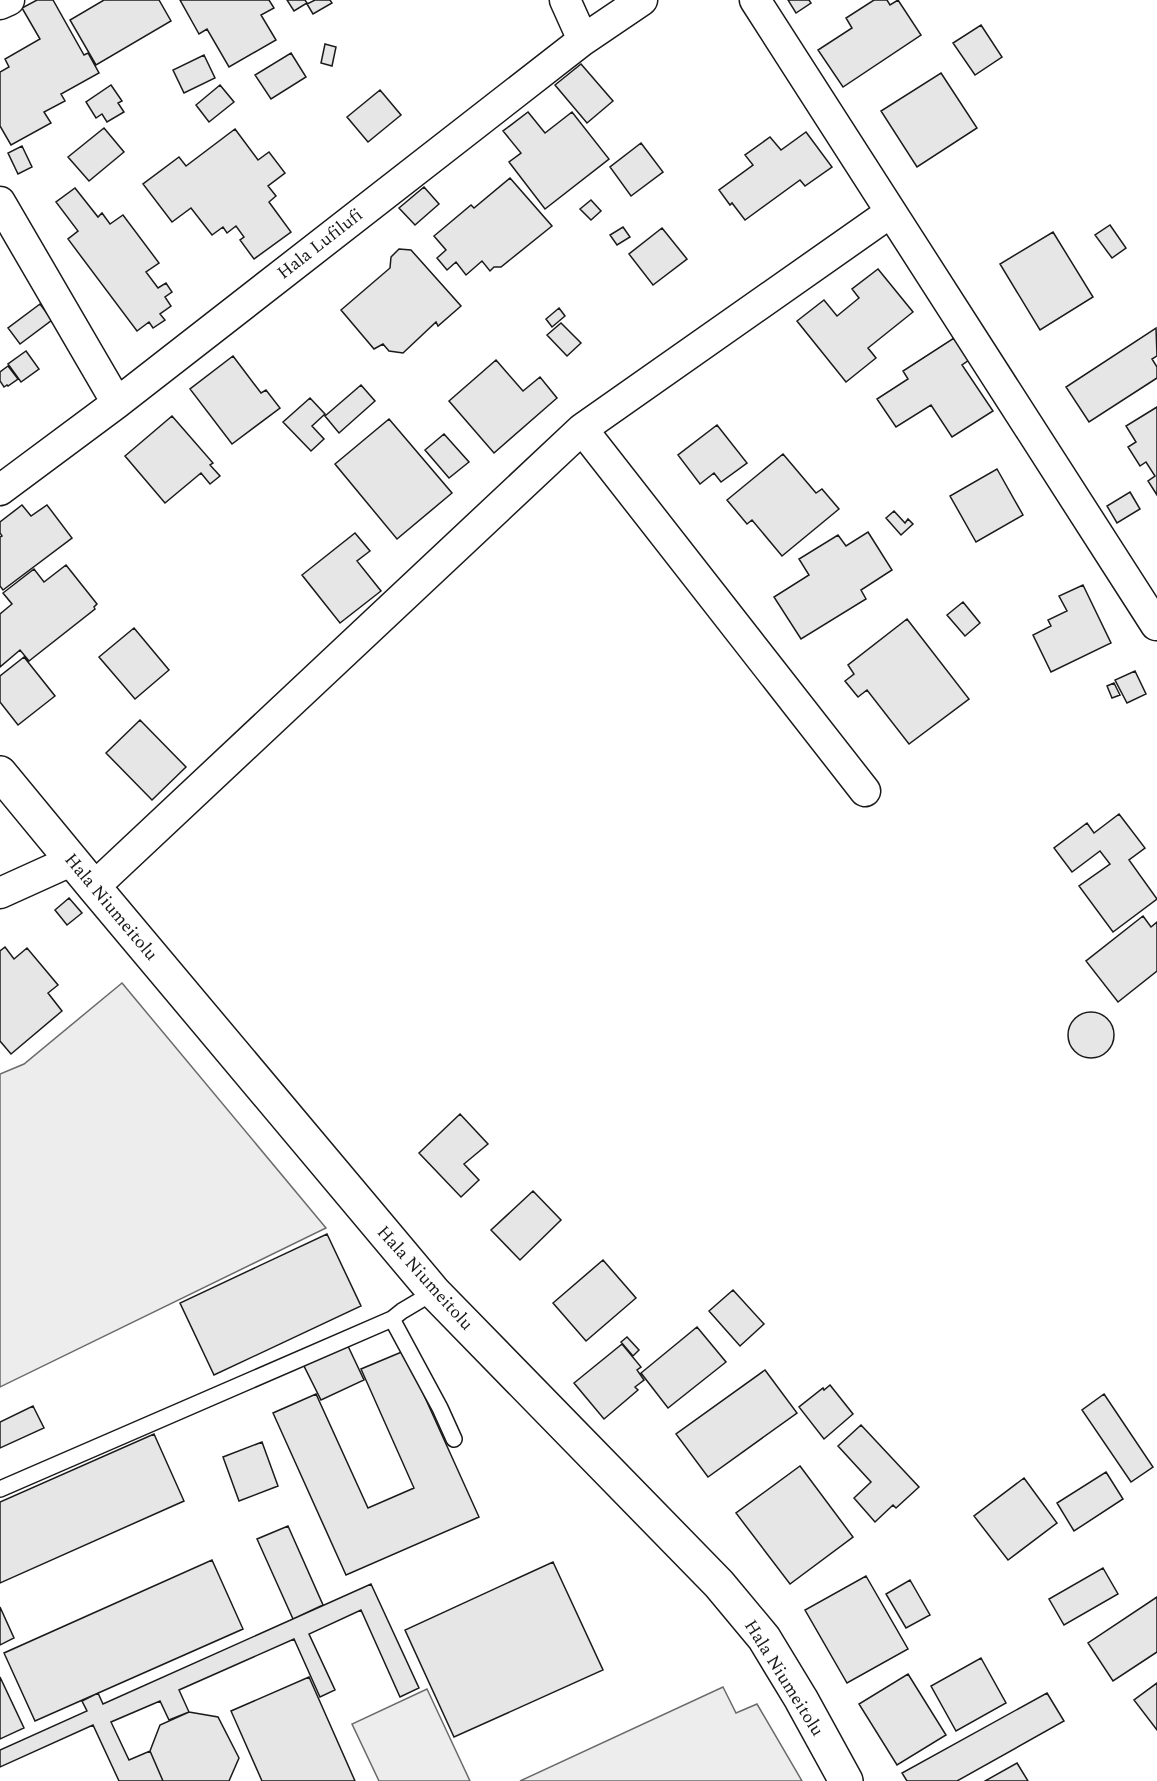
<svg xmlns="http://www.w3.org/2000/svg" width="1157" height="1781" viewBox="0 0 1157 1781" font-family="Spectral,serif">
<rect width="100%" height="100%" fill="#fff"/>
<!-- built -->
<path fill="#ededed" stroke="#6a6a6a" stroke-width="1.5" d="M122,983L326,1228L0,1387V1074L24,1064Z
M723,1687L736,1713L757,1704L802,1781H520Z
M427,1689L470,1781H379L352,1724Z"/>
<!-- building -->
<path fill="#e6e6e6" stroke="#1a1a1a" stroke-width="1.5" d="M37,0H53L84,55L88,53L99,73L61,94L65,101L44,112L51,123L11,145L0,126V72L9,67L5,59L40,39L22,8Z
M104,0H159L171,21L96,65L70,20Z
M180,0H269L274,8L261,15L276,40L229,67L207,29L199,34Z
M287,0H305L307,3L294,11Z
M315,0H330L332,3L313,14L307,4Z
M788,0H809L811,3L796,13Z
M874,0H887L890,5L898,0L921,35L843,87L818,50L852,28L846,18Z
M981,25L1002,57L975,75L953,43Z
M325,44L336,47L332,66L321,63Z
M291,53L306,77L271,99L255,75Z
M204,55L215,78L184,93L173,70Z
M581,64L613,101L587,123L555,85Z
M941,73L977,128L917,167L881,111Z
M111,85L122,101L118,103L124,112L107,122L102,114L96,118L86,102Z
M220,85L234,102L209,122L196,105Z
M380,90L401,115L368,142L347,117Z
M528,112L545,133L572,112L609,159L545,209L509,162L521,153L503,131Z
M104,128L124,152L89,181L68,157Z
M235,129L258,160L269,152L285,173L268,186L276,196L269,202L291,232L254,259L240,240L244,237L236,226L227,233L223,227L212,235L191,208L172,222L143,184L179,157L186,166Z
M806,132L832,167L805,186L800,180L745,220L732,203L730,205L719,190L753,165L745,155L770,137L781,150Z
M641,143L663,172L631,196L610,167Z
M22,146L32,167L18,174L8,153Z
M510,178L552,226L501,267H494L490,271L482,261L466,275L456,262L447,270L437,258L446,250L434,236L471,205L474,208Z
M424,187L439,204L415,225L399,208Z
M75,188L98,217L102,213L110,224L123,215L159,263L146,272L158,288L166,283L172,292L165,297L171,306L160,314L165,320L153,328L149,322L137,331L68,239L78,231L56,202Z
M591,200L601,211L591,220L580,209Z
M1110,225L1126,248L1112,258L1095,235Z
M623,227L630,237L617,245L610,235Z
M662,228L687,259L653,285L629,254Z
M1053,232L1093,297L1040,330L1000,264Z
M399,249L411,250L461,306L438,326L436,322L403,353L389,351L383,344L374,349L341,310L390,268L391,257Z
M878,269L913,312L868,348L876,358L846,382L797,321L824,300L837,316L859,298L852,289Z
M40,304L52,320L20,344L8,328Z
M559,308L565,316L552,327L546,319Z
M561,323L581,343L567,356L547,335Z
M1156,328L1157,356L1152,359L1157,367V378L1089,422L1066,387Z
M954,338L969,360L962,365L993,411L952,437L931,405L896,427L877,399L908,379L903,371Z
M26,351L39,369L21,382L8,364Z
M233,356L261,393L266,390L280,408L232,444L190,389Z
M496,360L523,391L540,377L557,398L494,453L449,401Z
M8,366L18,379L8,386L7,385L4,387L0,381V372Z
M361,385L375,401L339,433L325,416Z
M310,398L325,414L312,426L324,439L311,451L283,422Z
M1157,407V495L1148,481L1155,476L1146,462L1140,466L1128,447L1136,442L1126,426Z
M172,416L213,463L210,465L220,476L210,484L201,473L165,503L125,456Z
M389,419L452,493L397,539L335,464Z
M717,425L747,463L721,482L714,473L700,484L678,455Z
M444,434L469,462L449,478L425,450Z
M783,454L816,493L822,489L839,509L782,556L752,520L747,524L727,500Z
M997,469L1023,515L976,542L950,496Z
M1130,492L1140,509L1117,523L1107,506Z
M22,505L31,516L47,505L72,538L3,590L0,586V537L2,536L0,533V522Z
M894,511L905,523L908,519L913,524L901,535L886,518Z
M868,532L892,570L861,590L866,599L801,639L774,597L809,575L799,559L838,535L846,546Z
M355,533L370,551L357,561L381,591L340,623L302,575Z
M66,565L97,604L94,607L95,609L29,661L20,650L0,667V614L12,604L3,593L34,569L44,582Z
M1083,585L1111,643L1051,672L1033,635L1051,626L1048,620L1067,611L1059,596Z
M963,602L980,623L965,636L947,615Z
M907,619L969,699L909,744L867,690L858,697L845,681L854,674L848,665Z
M134,628L169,670L135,699L99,657Z
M24,657L55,696L18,725L0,702V676Z
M1135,671L1146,694L1127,703L1115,680Z
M1114,683L1120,695L1112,698L1107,686Z
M140,720L186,767L152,800L106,753Z
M1119,814L1145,848L1129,860L1157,899L1113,932L1079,886L1110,864L1100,851L1072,872L1054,848L1087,823L1094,833Z
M69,898L82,913L67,925L55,910Z
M1143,916L1151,927L1157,922V971L1118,1002L1086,961Z
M5,947L14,959L27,948L58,985L48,993L62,1011L11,1054L0,1041V951Z
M1068 1035a23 23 0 1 1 46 0a23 23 0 1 1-46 0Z
M460,1114L488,1144L464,1164L479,1180L461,1197L419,1153Z
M533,1191L561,1220L520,1260L491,1230Z
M327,1234L361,1306L214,1375L180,1303Z
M603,1260L636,1298L586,1341L553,1303Z
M733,1290L764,1324L740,1346L709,1311Z
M697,1327L726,1362L668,1408L641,1373Z
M627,1337L639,1350L633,1356L621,1342Z
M347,1344L364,1380L321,1400L303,1364Z
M622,1344L641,1367L637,1370L644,1380L635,1387L638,1390L604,1419L574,1383Z
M404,1351L479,1517L346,1575L273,1413L316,1394L368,1508L414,1488L361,1369Z
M765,1370L797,1413L708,1477L676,1434Z
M830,1385L853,1414L824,1439L799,1407L823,1388L824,1390Z
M1104,1394L1153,1467L1131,1482L1082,1410Z
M33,1406L44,1428L0,1448V1422Z
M861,1425L919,1487L896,1508L893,1505L875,1522L854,1498L871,1482L838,1446Z
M154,1434L184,1501L0,1583V1502Z
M262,1442L278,1486L239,1501L223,1457Z
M800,1466L853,1537L790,1584L736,1513Z
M1106,1472L1123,1499L1074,1531L1057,1503Z
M1024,1478L1057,1523L1008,1560L974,1516Z
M288,1526L323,1605L293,1619L257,1539Z
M212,1560L243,1629L35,1721L4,1653Z
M553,1562L603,1670L454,1737L405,1630Z
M1103,1568L1118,1594L1064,1625L1049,1599Z
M866,1576L908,1649L847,1683L805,1610Z
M910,1580L930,1615L906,1628L886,1594Z
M371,1584L419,1688L400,1697L361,1610L309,1634L335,1690L320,1697L294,1639L179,1690L189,1712L169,1720L160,1701L111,1722L129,1760L150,1751L163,1781H119L93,1725L0,1767V1750L87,1711L82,1701L98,1693L103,1704Z
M1157,1597V1652L1113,1681L1088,1643Z
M0,1607L14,1638L0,1645Z
M981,1658L1006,1703L956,1731L931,1686Z
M908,1674L946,1735L897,1765L859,1704Z
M0,1677L24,1728L0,1739Z
M309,1677L355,1781H262L231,1711Z
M1157,1683V1730L1134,1700Z
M1047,1693L1064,1721L957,1781H907L902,1773Z
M189,1712L218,1717L239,1758L229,1781H163L150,1751L160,1725Z
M1017,1763L1028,1781H985Z"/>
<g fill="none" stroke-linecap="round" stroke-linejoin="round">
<defs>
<path id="service" d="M392,1319L440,1408L454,1439
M0,1489L392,1319L402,1311L434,1292"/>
<path id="minor" d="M565,0L583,40
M755,0L1156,625
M0,4L9,0
M0,202L117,403
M582,429L865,791
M0,490L117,403L583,40L642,0
M94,887L582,429L891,212
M0,893L73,860"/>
<path id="tertiary" d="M0,773L94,887L434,1292L719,1584L764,1638L801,1699L846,1781"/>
</defs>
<!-- service casing -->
<use href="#service" stroke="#1a1a1a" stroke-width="18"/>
<!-- minor casing -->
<use href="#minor" stroke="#1a1a1a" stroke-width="33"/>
<!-- tertiary casing -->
<use href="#tertiary" stroke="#1a1a1a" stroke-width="36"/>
<!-- service -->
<use href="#service" stroke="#fff" stroke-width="15"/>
<!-- minor -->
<use href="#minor" stroke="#fff" stroke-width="30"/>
<!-- tertiary -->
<use href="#tertiary" stroke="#fff" stroke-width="33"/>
</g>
<g text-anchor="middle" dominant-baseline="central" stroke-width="4.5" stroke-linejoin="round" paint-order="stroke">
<!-- street labels -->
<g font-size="18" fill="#1a1a1a" stroke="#fff">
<text transform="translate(320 244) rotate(-38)">Hala Lufilufi</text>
<text transform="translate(111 907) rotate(50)">Hala Niumeitolu</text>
<text transform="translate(425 1278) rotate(48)">Hala Niumeitolu</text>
<text transform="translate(784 1678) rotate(58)">Hala Niumeitolu</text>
</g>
</g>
</svg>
